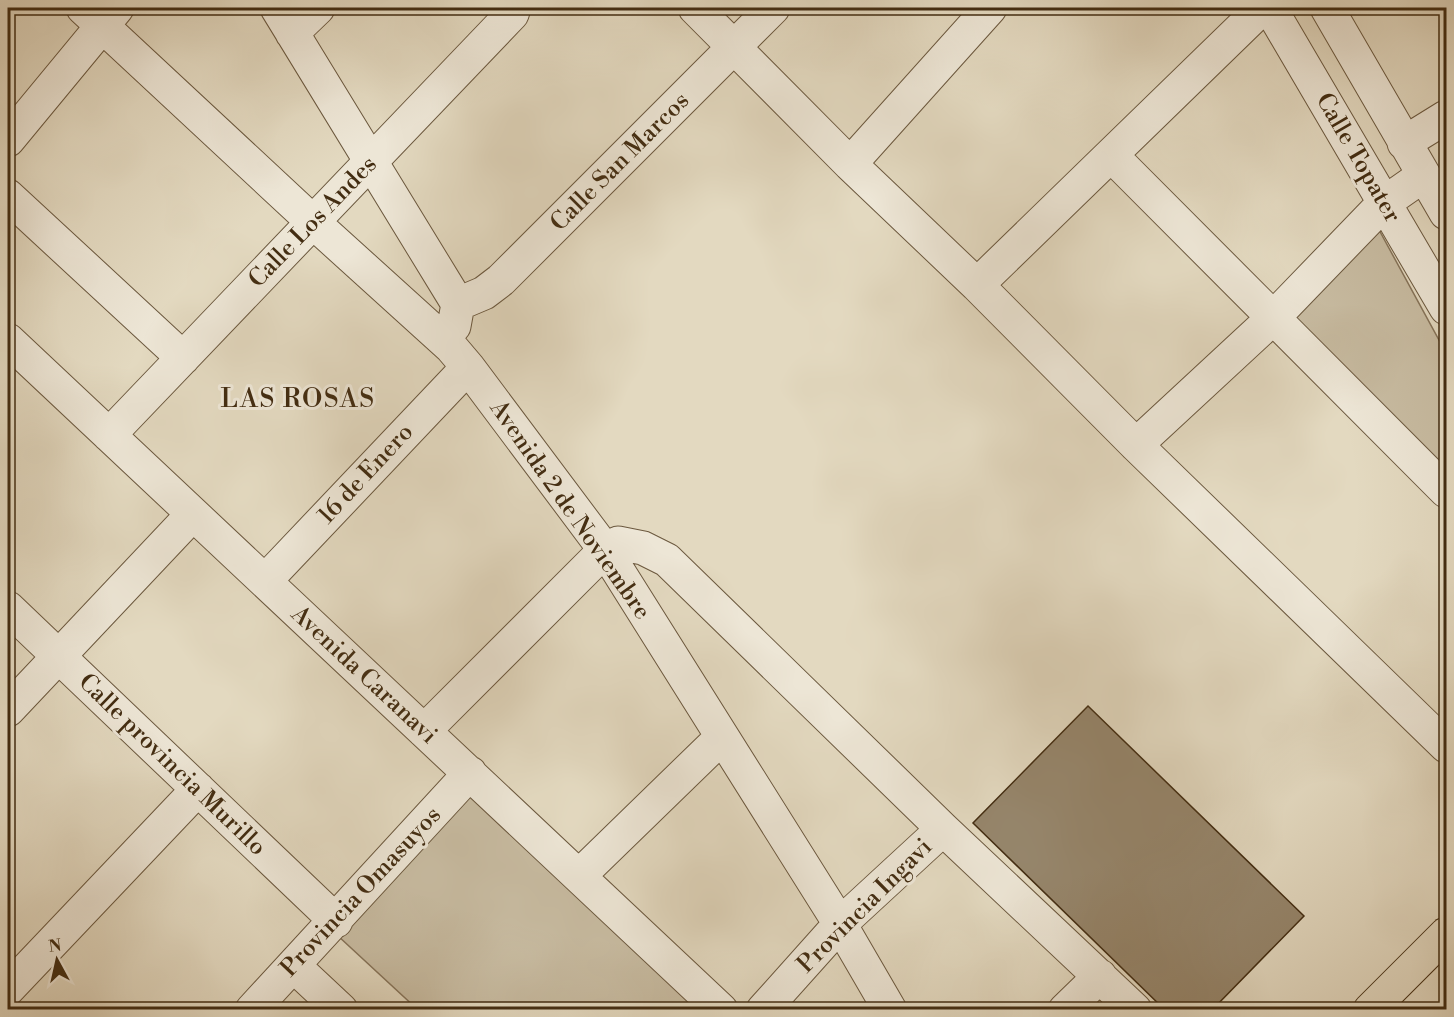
<svg xmlns="http://www.w3.org/2000/svg" width="1454" height="1017" viewBox="0 0 1454 1017" font-family="'Libre Bodoni',serif">
<rect width="100%" height="100%" fill="#e3d9c0"/>
<filter id="stains"><feTurbulence type="fractalNoise" baseFrequency=".00333" numOctaves="4"/><feColorMatrix values="0 0 0 0 .2 0 0 0 0 .09 0 0 0 0 .02 0 0 0 .5 -.17"/></filter>
<radialGradient id="worn" r=".72"><stop offset=".6" stop-color="#630" stop-opacity="0"/><stop offset="1" stop-color="#630" stop-opacity=".3"/></radialGradient>
<!-- green -->
<path fill="#c8bca2" stroke="#86745a" stroke-width="1.5" d="M1378,228L1446,353V471L1289,313Z
M490,773L743,1009H417L337,935Z"/>
<!-- building -->
<path fill="#96866c" stroke="#432d12" stroke-width="1.5" d="M1088,706L1304,916L1212,1010H1165L973,823Z"/>
<g fill="none" stroke-linecap="round" stroke-linejoin="round">
<defs>
<path id="minor" d="M83,8L313,222L451,347L468,367L605,550L840,924L890,1010
M277,8L458,304L454,326
M695,8L850,164L977,285L1136,445L1446,746
M1270,8L1446,308
M1327,8L1446,213
M292,33L318,8
M8,140L117,8
M1404,143L1446,117
M1111,155L1446,491
M850,164L990,8
M8,196L183,358
M977,285L1262,8
M458,304L484,293L501,280L773,8
M8,340L721,1010
M109,435L512,14L514,8
M1136,445L1273,318L1384,203L1424,175
M265,581L468,367
M8,608L336,921
M8,710L193,514
M424,731L605,550L618,543L643,548L667,560L943,829L1135,1010
M579,876L722,737
M294,966L341,1010
M8,989L198,789
M252,1010L470,773
M763,1010L840,924L943,829
M1065,1010L1100,976"/>
<path id="major" d="M1370,1010L1446,934"/>
</defs>
<!-- minor casing -->
<use href="#minor" stroke="#6b583e" stroke-width="35"/>
<!-- major casing -->
<use href="#major" stroke="#432d12" stroke-width="35"/>
<!-- minor -->
<use href="#minor" stroke="#ede6d6" stroke-width="33"/>
<!-- major -->
<use href="#major" stroke="#e3d9c0" stroke-width="33"/>
</g>
<g text-anchor="middle" dominant-baseline="central" stroke-width="6" stroke-linejoin="round" paint-order="stroke">
<!-- street labels -->
<g font-size="24" fill="#432d12" stroke="#ede6d6">
<text transform="translate(1358 158) rotate(60)">Calle Topater</text>
<text transform="translate(620 162) rotate(-45)">Calle San Marcos</text>
<text transform="translate(313 222) rotate(-46)">Calle Los Andes</text>
<text transform="translate(366 474) rotate(-47)">16 de Enero</text>
<text transform="translate(570 510) rotate(55)">Avenida 2 de Noviembre</text>
<text transform="translate(364 675) rotate(43)">Avenida Caranavi</text>
<text transform="translate(172 765) rotate(44)">Calle provincia Murillo</text>
<text transform="translate(361 892) rotate(-47)">Provincia Omasuyos</text>
<text transform="translate(865 906) rotate(-45)">Provincia Ingavi</text>
</g>
<!-- neighbourhood labels -->
<g font-size="26" letter-spacing="1.5" fill="#432d12" stroke="#ede6d6">
<text x="298" y="399">LAS ROSAS</text>
</g>
</g>
<!-- margin -->
<rect width="1454" height="1017" fill="none" stroke="#e3d9c0" stroke-width="30"/>
<rect x="9" y="9" width="1436" height="999" fill="none" stroke="#432d12" stroke-width="3"/>
<rect x="15" y="15" width="1424" height="987" fill="none" stroke="#432d12" stroke-width="1.5"/>
<!-- north arrow -->
<g transform="translate(57 960) rotate(352)" stroke="#ede6d6" stroke-width="4.5" paint-order="stroke">
<path d="M0-4.5L10 22L0 15L-10 22Z" fill="#432d12"/>
<text y="-9" font-size="16" font-weight="bold" text-anchor="middle" fill="#432d12">N</text>
</g>
<rect width="100%" height="100%" filter="url(#stains)"/>
<rect width="100%" height="100%" fill="url(#worn)"/>
</svg>
